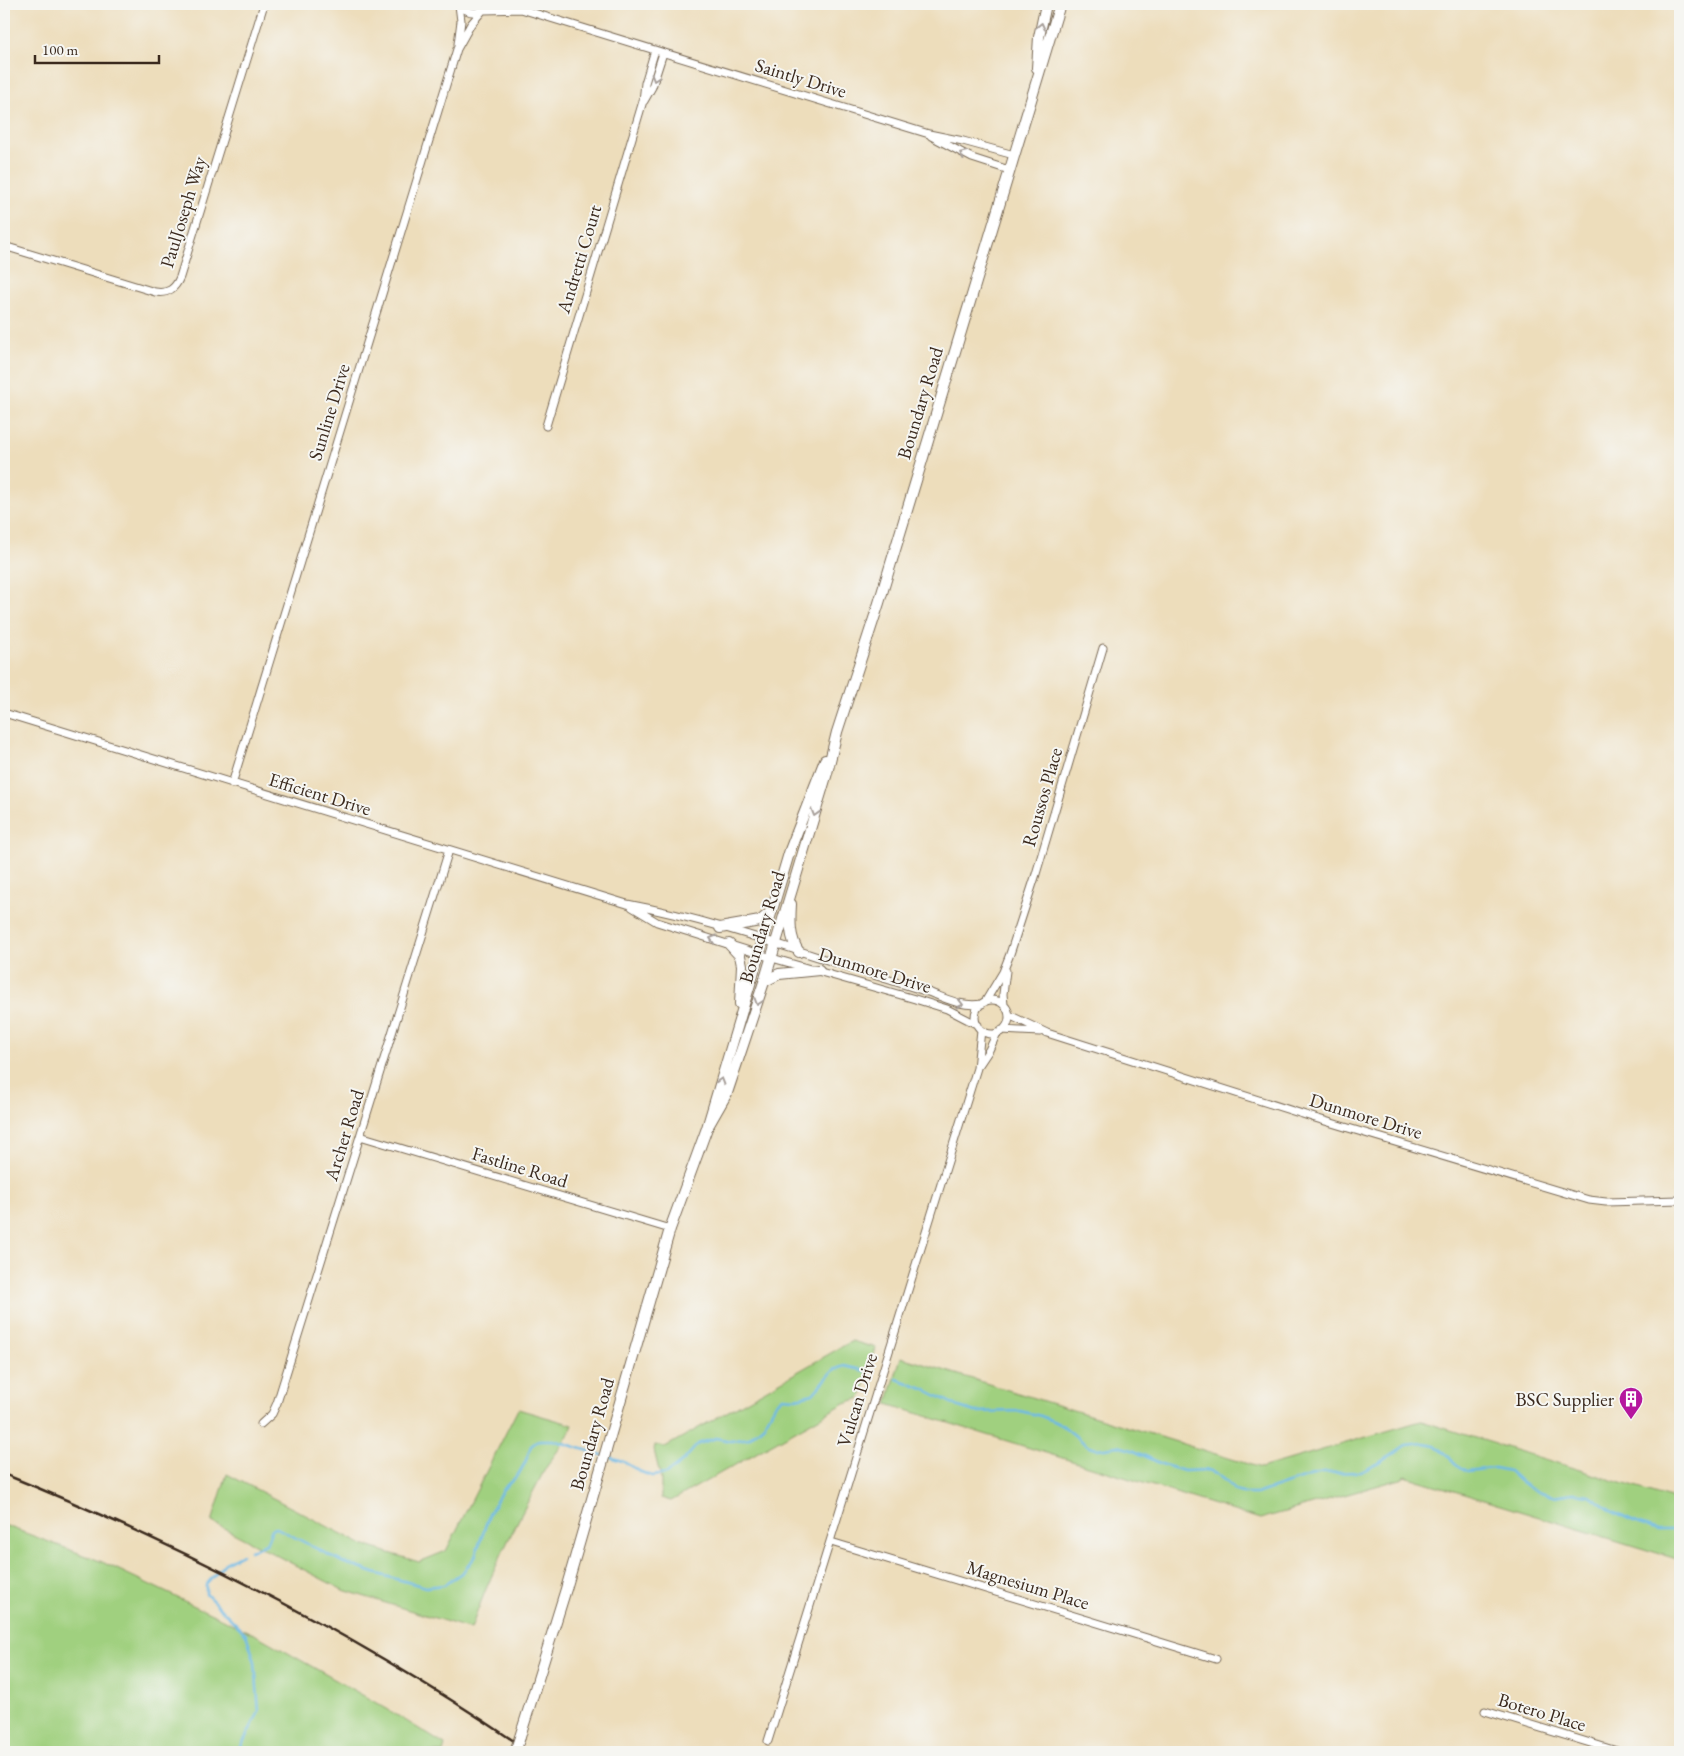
<svg xmlns="http://www.w3.org/2000/svg" width="1684" height="1756" viewBox="0 0 1684 1756" font-family="'EB Garamond',serif">
<rect width="100%" height="100%" fill="#f6f6f2"/>
<filter id="ink" filterUnits="userSpaceOnUse"><feTurbulence type="fractalNoise" baseFrequency=".02" numOctaves="2"/><feDisplacementMap in="SourceGraphic" scale="10" xChannelSelector="R" yChannelSelector="G"/><feConvolveMatrix kernelMatrix="1 2 1 2 8 2 1 2 1" color-interpolation-filters="sRGB"/></filter>
<filter id="wash" filterUnits="userSpaceOnUse"><feTurbulence type="fractalNoise" baseFrequency=".0096" numOctaves="4" result="noise"/><feDisplacementMap in="SourceGraphic" scale="20" xChannelSelector="R" yChannelSelector="G"/><feGaussianBlur stdDeviation="1.12" result="paint"/><feColorMatrix in="noise" values="0 0 0 0 0 0 0 0 0 0 0 0 0 0 0 0 0 1.4 0 .05"/><feComposite in="paint" operator="in"/></filter>
<g filter="url(#wash)">
<rect width="100%" height="100%" fill="#edddbb"/>
<!-- green -->
<path fill="#a0d07f" stroke="#6e7d4e" d="M852,1341L876,1348L861,1398L845,1403L671,1501L661,1498V1479L654,1450L655,1445L665,1447Z
M901,1357L1261,1468L1421,1421L1680,1501V1560L1405,1476L1404,1478L1260,1519L887,1404Z
M518,1409L573,1425C566,1443 552,1456 543,1473C516,1524 489,1575 471,1629L343,1590L212,1522L227,1474L363,1545L419,1562L446,1551Z
M4,1525L100,1561L258,1636L387,1709L445,1745L443,1752H4Z"/>
<g fill="none" stroke-linecap="round" stroke-linejoin="round">
<!-- stream -->
<path stroke="#6cb9e6" stroke-width="2.5" d="M897,1379L926,1390L959,1407L975,1412L1020,1411L1041,1416L1062,1425L1089,1447L1097,1449L1118,1446L1132,1450L1164,1465L1184,1471L1208,1470L1216,1473L1236,1491L1245,1494H1256L1309,1476L1323,1473L1361,1472L1379,1463L1406,1445L1424,1443L1435,1445L1445,1453L1456,1464L1467,1471L1494,1468L1509,1471L1522,1483L1536,1492L1553,1496L1574,1493L1589,1495L1616,1514L1634,1522L1658,1530H1680
M607,1456L622,1461L641,1472L652,1476L666,1474L683,1461L698,1444L716,1438L731,1441L749,1438L764,1425L776,1403L783,1397L796,1398L813,1394L834,1370L844,1366L866,1371
M250,1551L266,1544L272,1529L277,1528L342,1562L374,1573L426,1587L444,1585L463,1572L475,1557L490,1512L503,1489L518,1475L525,1463L531,1446L539,1440H553L602,1455
M238,1752L259,1712L255,1662L246,1634L206,1594V1585L225,1563L242,1554"/>
</g>
</g>
<g filter="url(#ink)">
<g fill="none" stroke-linecap="round" stroke-linejoin="round">
<defs>
<path id="street" d="M459,4C468,15 481,15 490,4
M513,4L521,9L929,134L963,141L1014,155
M484,10L521,9
M458,44L461,21L459,5
M644,101L652,87L663,53
M931,136L972,158L1009,170
M4,246L155,292C168,294 175,289 180,277L264,4
M546,426L643,101L645,83L655,50
M4,713L627,904C713,920 797,951 880,977C896,982 912,987 928,992C948,999 960,1007 982,1004
M232,784L457,49L471,24L483,10
M632,907L657,922L772,958L915,999L947,1009L978,1025
M975 1017a17 17 0 1 1 34 0a17 17 0 1 1-34 0Z
M985,1002L1003,972L1010,954L1036,874L1103,648
M1004,1005L1003,994L1006,971
M1009,1015L1047,1033L1315,1118L1589,1200L1606,1202L1680,1200
M1002,1030L1040,1032
M979,1065L989,1050L997,1033
M360,1136L670,1229
M261,1424L272,1414L277,1403L449,850
M831,1542L1216,1659
M1485,1711L1620,1752
M768,1741L977,1068L981,1030"/>
<path id="secondary" d="M1037,68L1039,37L1046,4
M791,904C790,921 789,938 799,952
M720,928L760,921L772,911
M729,944L740,956L742,965L740,1004
M765,981L779,974L819,970
M707,1128L727,1093L765,979L827,773L837,732L879,603L1060,4
M520,1737L566,1589L670,1229L707,1128L790,850L825,760"/>
</defs>
<!-- street casing -->
<use href="#street" stroke="#796955" stroke-width="9"/>
<!-- secondary casing -->
<use href="#secondary" stroke="#796955" stroke-width="12"/>
<!-- street -->
<use href="#street" stroke="#fff" stroke-width="7"/>
<!-- secondary -->
<use href="#secondary" stroke="#fff" stroke-width="10"/>
<!-- rail -->
<path stroke="#3b2a1e" stroke-width="2.5" d="M4,1474C187,1548 367,1640 530,1752"/>
<defs>
<path id="secondary-bridge" d="M515,1752L520,1737"/>
</defs>
<!-- secondary-bridge casing -->
<use href="#secondary-bridge" stroke="#796955" stroke-width="12" stroke-linecap="butt"/>
<!-- secondary-bridge -->
<use href="#secondary-bridge" stroke="#fff" stroke-width="10"/>
</g>
<!-- one-way arrows -->
<defs><path id="oneway-chevron" d="M-2-3.5L2.5 0L-2 3.5" fill="none" stroke-width="1.6" stroke-linecap="round" stroke-linejoin="round" transform="scale(1.25)"/></defs>
<g stroke="#a79f9a">
<use href="#oneway-chevron" transform="translate(1041 26) rotate(-78)"/>
<use href="#oneway-chevron" transform="translate(655 78) rotate(108)"/>
<use href="#oneway-chevron" transform="translate(963 154) rotate(-155)"/>
<use href="#oneway-chevron" transform="translate(815 813) rotate(107)"/>
<use href="#oneway-chevron" transform="translate(713 939) rotate(-163)"/>
<use href="#oneway-chevron" transform="translate(758 1002) rotate(108)"/>
<use href="#oneway-chevron" transform="translate(960 1004) rotate(14)"/>
<use href="#oneway-chevron" transform="translate(721 1081) rotate(-73)"/>
</g>
</g>
<!-- icons -->
<defs>
<symbol id="building-pin" viewBox="-11 -11 22 30"><path d="M0 17L-7.5 6A9.5 9.5 0 1 1 7.5 6Z" fill="#b5179e" stroke="#f6f6f2"/><path d="M-4-6H4V6H1V3H-1V6H-4ZM-2.5-4.3h1.7v1.8h-1.7ZM.8-4.3h1.7v1.8H.8ZM-2.5-1h1.7V.8h-1.7ZM.8-1h1.7V.8H.8Z" fill="#fff"/></symbol>
</defs>
<g fill-rule="evenodd">
<use href="#building-pin" x="1617" y="1385" width="28" height="38"/>
</g>
<g text-anchor="middle" dominant-baseline="central" stroke-width="4" stroke-linejoin="round" paint-order="stroke">
<!-- street labels -->
<g font-size="19" fill="#3b2a1e" stroke="#f6f6f2">
<text transform="translate(801 78) rotate(17)">Saintly Drive</text>
<text transform="translate(183 212) rotate(-73)">PaulJoseph Way</text>
<text transform="translate(579 259) rotate(-73)">Andretti Court</text>
<text transform="translate(920 403) rotate(-73)">Boundary Road</text>
<text transform="translate(329 412) rotate(-73)">Sunline Drive</text>
<text transform="translate(320 794) rotate(17)">Efficient Drive</text>
<text transform="translate(1042 797) rotate(-74)">Roussos Place</text>
<text transform="translate(762 927) rotate(-73)">Boundary Road</text>
<text transform="translate(875 970) rotate(17)">Dunmore Drive</text>
<text transform="translate(1366 1116) rotate(17)">Dunmore Drive</text>
<text transform="translate(344 1135) rotate(-73)">Archer Road</text>
<text transform="translate(520 1167) rotate(17)">Fastline Road</text>
<text transform="translate(857 1400) rotate(-73)">Vulcan Drive</text>
<text transform="translate(592 1434) rotate(-74)">Boundary Road</text>
<text transform="translate(1028 1585) rotate(17)">Magnesium Place</text>
<text transform="translate(1542 1712) rotate(17)">Botero Place</text>
</g>
<!-- poi labels -->
<g font-size="19" fill="#3b2a1e" stroke="#f6f6f2" text-anchor="end">
<text x="1614" y="1399">BSC Supplier</text>
</g>
</g>
<!-- margin -->
<rect width="1684" height="1756" fill="none" stroke="#f6f6f2" stroke-width="20"/>
<!-- scale -->
<path d="M35 55v8h124v-8" fill="none" stroke="#3b2a1e" stroke-width="2.5"/>
<text x="42" y="55" font-size="15" fill="#3b2a1e" stroke="#f6f6f2" stroke-width="4" paint-order="stroke">100 m</text>
</svg>
